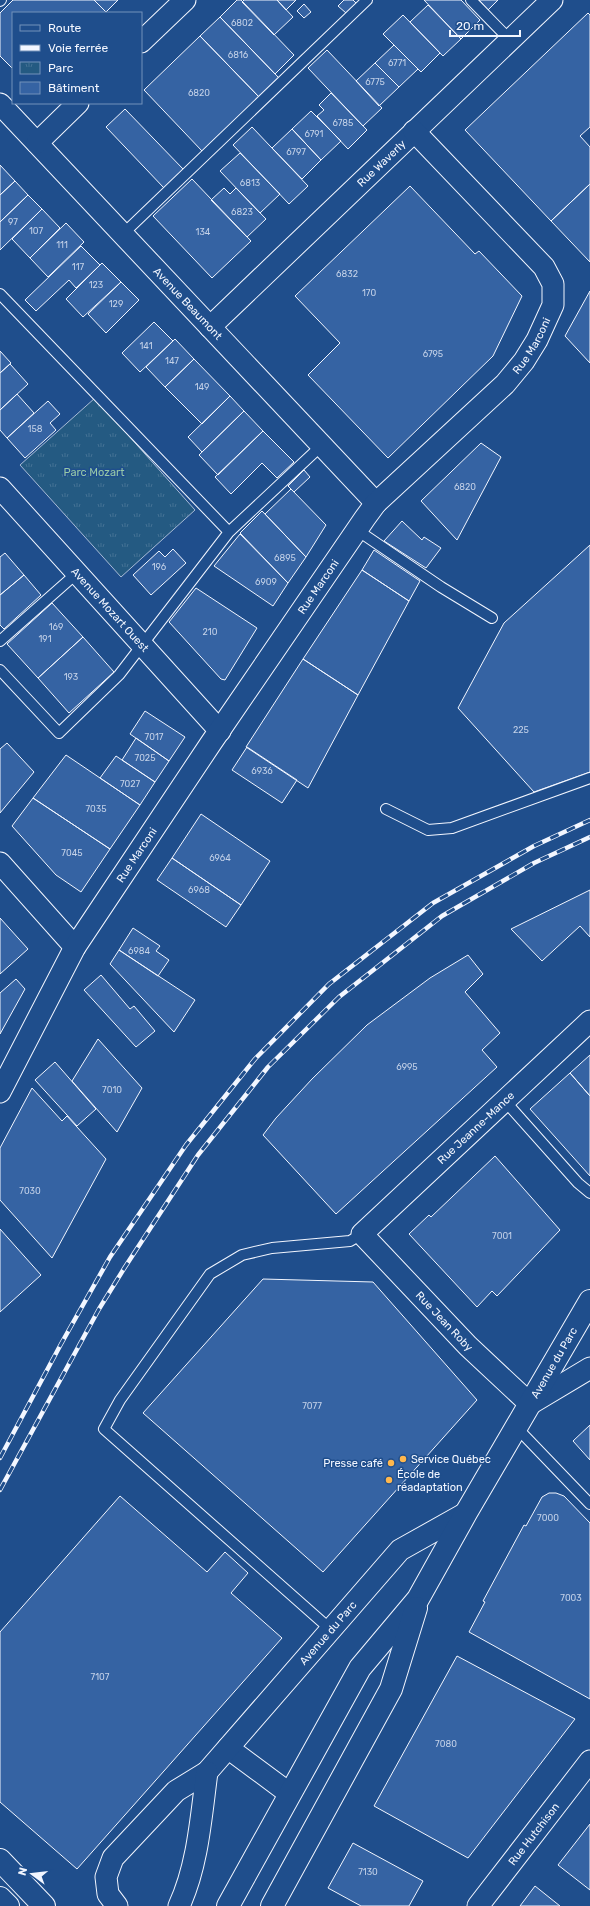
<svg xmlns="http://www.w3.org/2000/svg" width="590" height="1906" viewBox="0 0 590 1906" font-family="Rubik,sans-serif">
<defs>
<pattern id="park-tufts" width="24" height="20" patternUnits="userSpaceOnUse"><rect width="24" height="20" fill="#245a82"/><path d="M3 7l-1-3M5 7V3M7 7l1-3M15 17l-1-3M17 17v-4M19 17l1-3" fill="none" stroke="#447295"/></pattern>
</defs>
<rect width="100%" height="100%" fill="#1f4e8c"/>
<!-- park -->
<path fill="url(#park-tufts)" stroke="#a8bbd7" d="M95,398L195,510L121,577L20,465Z"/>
<!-- building -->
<path fill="#3563a3" stroke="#f2f6ff" d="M13,0H94L107,13H13V69L0,56V13Z
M94,0H118L106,12Z
M237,0H241L294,55L275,74L220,17Z
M244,0H277L293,17L274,35L242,2Z
M277,0H296L286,10Z
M344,0H353L356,3L346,13L338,6Z
M424,0H461L480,20L461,39Z
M479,0H498L488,10Z
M304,4L311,12L304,18L297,11Z
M428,5L461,39L443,56L410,22Z
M588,13L590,15V127L580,136L590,147V184L551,221L465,130Z
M403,15L440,53L421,72L383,34Z
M220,17L279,78L259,97L200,36Z
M200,36L259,97L202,151L144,90Z
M394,45L418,69L399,87L375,63Z
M327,50L382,108L363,126L308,68Z
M375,63L399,87L379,106L356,81Z
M331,93L367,130L348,149L317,116L324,110L319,105Z
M125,109L184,170L164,188L106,127Z
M311,111L341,141L321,160L292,129Z
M252,127L308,186L289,204L233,145Z
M292,129L321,160L302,179L272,148Z
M240,153L280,194L260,213L220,171Z
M0,165L15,181L0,195Z
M192,179L251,241L212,278L153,216Z
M15,181L28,195L0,222V195Z
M590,184V262L551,221Z
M410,186L475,254L479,251L522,296L493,356L388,458L308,375L340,343L295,296Z
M224,188L230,194L236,188L266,219L247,237L211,200Z
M28,195L42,209L0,250V222Z
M42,209L60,228L30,258L12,239Z
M66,223L84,242L48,277L30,258Z
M81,246L100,265L76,288L69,280L36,311L25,300Z
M102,263L121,282L83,317L66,299Z
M121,282L139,300L106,333L88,314Z
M590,291V363L565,336Z
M154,322L173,341L140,372L122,353Z
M175,339L194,359L165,387L146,367Z
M0,351L11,363L0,373Z
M194,359L230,396L202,424L165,387Z
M10,364L28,384L0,410V373Z
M17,394L34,413L7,438L0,430V410Z
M230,396L244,411L202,452L188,437Z
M48,401L60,414L50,423L56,430L25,458L7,438Z
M244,411L263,431L218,475L199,455Z
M263,431L294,462L277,478L262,463L231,494L215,477Z
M481,443L501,457L457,540L421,501Z
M304,470L310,477L294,492L288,486Z
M291,489L326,525L306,557L265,514Z
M262,511L306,557L288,583L240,533Z
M402,521L422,540L424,537L441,548L426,568L384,541Z
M240,534L288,583L273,606L214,566Z
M590,545V772L534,792L458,708L504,623Z
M173,549L186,563L151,595L133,575L159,551L165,557Z
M374,550L420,581L409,601L362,570Z
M5,553L24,575L0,595V557Z
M362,570L409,601L358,695L303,659Z
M24,575L41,595L4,629L0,625V595Z
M196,588L257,628L225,680L221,679L169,622Z
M52,603L83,637L38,678L7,644Z
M83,637L114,672L69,713L38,678Z
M303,659L358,695L308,788L246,747Z
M145,711L185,737L169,761L130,734Z
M136,738L169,761L155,782L122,760Z
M7,743L34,772L0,813V749Z
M247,747L297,780L282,803L232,770Z
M66,755L140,805L110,849L33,798Z
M116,756L155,782L140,805L100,778Z
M33,798L110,849L81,892L56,875L12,826Z
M201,814L270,861L241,905L172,858Z
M172,858L241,905L226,927L157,880Z
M590,890V937L580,926L542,961L511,929Z
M0,918L28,949L0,974Z
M133,928L160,946L156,951L169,960L158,976L119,950Z
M119,950L195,1000L174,1032L110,964Z
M468,955L483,974L465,992L500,1033L482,1050L497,1067L336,1214L263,1135L276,1118L312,1079L367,1025L430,978Z
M101,975L130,1009L134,1006L155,1031L136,1047L84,990Z
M16,979L25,989L0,1034V993Z
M98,1039L142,1088L117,1132L72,1081Z
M590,1055V1096L570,1073Z
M55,1062L96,1109L77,1126L35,1080Z
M570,1073L590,1096V1176L530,1109Z
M32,1088L62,1121L67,1116L106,1159L52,1258L0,1200V1148Z
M495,1156L560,1230L497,1296L492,1291L477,1307L409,1234L429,1215L431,1217Z
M0,1229L41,1275L0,1312Z
M263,1279L373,1282L477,1400L323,1572L143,1413Z
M590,1425V1460L573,1441Z
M549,1493H556L564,1496L590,1523V1699L469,1632L485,1602L483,1601L524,1525L526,1526L542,1497Z
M120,1496L207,1572L225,1552L248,1573L231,1593L282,1638L77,1869L0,1802V1632Z
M457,1656L575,1719L468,1858L374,1806Z
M590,1824V1890L558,1865Z
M353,1843L423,1881L409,1906H361L328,1888Z
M535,1886L560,1906H520Z"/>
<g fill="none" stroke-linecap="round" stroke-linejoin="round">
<defs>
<path id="lane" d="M471,0L510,40
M0,1L1,0
M123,234L367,0
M0,294L229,532
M357,530L441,587L492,618
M0,641L77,573
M0,670L59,733L119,675L229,532L321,446
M386,809L428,830L452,828L590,778
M505,1101L578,1183L590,1193
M517,1428L590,1504
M330,1629L104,1429L120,1400L210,1274L242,1255L272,1248L350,1241L362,1234"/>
<g id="street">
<path d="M141,42L185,0"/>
<path id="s1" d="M0,104L376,503"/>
<path d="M37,143L78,103"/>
<path id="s2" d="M210,327L552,0"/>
<path id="s3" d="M0,488L220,731"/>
<path d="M0,863L75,947"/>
<path id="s4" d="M590,1021L362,1234L468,1346L530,1404L590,1368"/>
<path id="s5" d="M0,1092L75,947L211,743L365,518L376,503L505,384L524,361L537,340L553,305V284L544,267L414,131"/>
<path d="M228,1748L290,1794"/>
<path id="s6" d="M117,1906L108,1894L106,1877L113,1858L176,1791L207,1772L400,1550L466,1513"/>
<path d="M179,1906C198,1865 201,1817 207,1772"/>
<path id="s7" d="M478,1906L590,1761"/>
</g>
<g id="secondary">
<path d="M0,1860L44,1906"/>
<path d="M0,1898L8,1906"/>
<path id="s8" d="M228,1906L360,1668L418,1599L466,1513L590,1301"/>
<path d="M272,1906L391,1689L416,1608"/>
</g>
</defs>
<!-- lane casing -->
<use href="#lane" stroke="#f2f6ff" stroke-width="12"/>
<!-- street casing -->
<use href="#street" stroke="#f2f6ff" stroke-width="23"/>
<!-- secondary casing -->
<use href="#secondary" stroke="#f2f6ff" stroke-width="24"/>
<!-- lane -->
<use href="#lane" stroke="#1f4e8c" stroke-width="10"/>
<!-- street -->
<use href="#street" stroke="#1f4e8c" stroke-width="21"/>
<!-- secondary -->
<use href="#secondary" stroke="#1f4e8c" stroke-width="22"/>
<defs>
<path id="rail" d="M0,1458L61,1344L110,1257L186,1145L255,1059L329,984L433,903L534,846L590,820
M0,1490L99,1309L125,1267L198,1155L268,1067L339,997L442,916L534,863L590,837"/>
</defs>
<!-- rail casing -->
<use href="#rail" stroke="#f2f6ff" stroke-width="4.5"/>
<!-- rail -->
<use href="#rail" stroke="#1f4e8c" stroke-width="3" stroke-dasharray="9" stroke-linecap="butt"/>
</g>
<!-- markers -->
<g fill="#ffb74d" stroke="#1f4e8c" stroke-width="1.5">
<circle cx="403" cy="1459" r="4"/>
<circle cx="391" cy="1463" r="4"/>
<circle cx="389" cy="1480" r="4"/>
</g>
<g text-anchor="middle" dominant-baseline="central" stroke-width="3" stroke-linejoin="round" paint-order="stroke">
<!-- number labels -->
<g font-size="9" fill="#c3d1e8">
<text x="242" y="23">6802</text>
<text x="238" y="55">6816</text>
<text x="397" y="63">6771</text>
<text x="375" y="82">6775</text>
<text x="199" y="93">6820</text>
<text x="343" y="123">6785</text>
<text x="314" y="134">6791</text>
<text x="296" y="152">6797</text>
<text x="250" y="183">6813</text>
<text x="242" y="212">6823</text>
<text x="13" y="222">97</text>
<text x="36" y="231">107</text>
<text x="203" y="232">134</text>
<text x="62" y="245">111</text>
<text x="78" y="267">117</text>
<text x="347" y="274">6832</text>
<text x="96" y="285">123</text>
<text x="369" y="293">170</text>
<text x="116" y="304">129</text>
<text x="146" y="346">141</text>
<text x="433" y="354">6795</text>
<text x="172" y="361">147</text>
<text x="202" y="387">149</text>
<text x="35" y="429">158</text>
<text x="465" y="487">6820</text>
<text x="285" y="558">6895</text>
<text x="159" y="567">196</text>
<text x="266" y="582">6909</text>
<text x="56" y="627">169</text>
<text x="210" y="632">210</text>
<text x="45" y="639">191</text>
<text x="71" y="677">193</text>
<text x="521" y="730">225</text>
<text x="154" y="737">7017</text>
<text x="145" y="758">7025</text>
<text x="262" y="771">6936</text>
<text x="130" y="784">7027</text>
<text x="96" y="809">7035</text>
<text x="72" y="853">7045</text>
<text x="220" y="858">6964</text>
<text x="199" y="890">6968</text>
<text x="139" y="951">6984</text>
<text x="407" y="1067">6995</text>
<text x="112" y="1090">7010</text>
<text x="30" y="1191">7030</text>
<text x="502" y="1236">7001</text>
<text x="312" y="1406">7077</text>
<text x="548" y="1518">7000</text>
<text x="571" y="1598">7003</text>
<text x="100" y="1677">7107</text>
<text x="446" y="1744">7080</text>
<text x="368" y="1872">7130</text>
</g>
<!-- street labels -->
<g font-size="11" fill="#f2f6ff" stroke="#1f4e8c">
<text stroke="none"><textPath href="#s2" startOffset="237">Rue Waverly</textPath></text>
<text stroke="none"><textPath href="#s1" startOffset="274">Avenue Beaumont</textPath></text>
<text stroke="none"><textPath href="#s5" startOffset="922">Rue Marconi</textPath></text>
<text stroke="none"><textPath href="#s5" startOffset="598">Rue Marconi</textPath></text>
<text stroke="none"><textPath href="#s3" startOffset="164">Avenue Mozart Ouest</textPath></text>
<text stroke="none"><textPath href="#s5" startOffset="274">Rue Marconi</textPath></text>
<text transform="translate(476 1128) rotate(-43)">Rue Jeanne-Mance</text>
<text stroke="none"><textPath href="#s4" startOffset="432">Rue Jean Roby</textPath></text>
<text stroke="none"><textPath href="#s8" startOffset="635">Avenue du Parc</textPath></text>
<text stroke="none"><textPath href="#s6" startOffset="365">Avenue du Parc</textPath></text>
<text stroke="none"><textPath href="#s7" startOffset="91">Rue Hutchison</textPath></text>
</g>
<!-- park labels -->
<g font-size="11" fill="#97c8a6" stroke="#1f4e8c">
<text x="94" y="472">Parc Mozart</text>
</g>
<!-- poi labels -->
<g font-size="11" fill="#f2f6ff" stroke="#1f4e8c" text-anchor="start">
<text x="411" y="1459">Service Québec</text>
<text x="383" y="1463" text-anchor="end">Presse café</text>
<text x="397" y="1474">École de<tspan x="397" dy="13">réadaptation</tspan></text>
</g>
</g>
<!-- legend -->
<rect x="12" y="12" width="130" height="92" fill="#1f4e8c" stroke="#7391ba"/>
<rect x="20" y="25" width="20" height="6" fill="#1f4e8c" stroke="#7391ba"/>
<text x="48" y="32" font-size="12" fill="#f2f6ff">Route</text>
<rect x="20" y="45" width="20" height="6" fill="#f2f6ff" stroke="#7391ba"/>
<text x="48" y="52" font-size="12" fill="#f2f6ff">Voie ferrée</text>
<rect x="20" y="62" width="20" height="12" fill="url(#park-tufts)" stroke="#7391ba"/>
<text x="48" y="72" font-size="12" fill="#f2f6ff">Parc</text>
<rect x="20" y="82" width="20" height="12" fill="#3563a3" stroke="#7391ba"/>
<text x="48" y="92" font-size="12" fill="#f2f6ff">Bâtiment</text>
<!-- north arrow -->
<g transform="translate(32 1874) rotate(285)" stroke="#1f4e8c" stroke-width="3" paint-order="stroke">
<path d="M0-3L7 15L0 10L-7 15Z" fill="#f2f6ff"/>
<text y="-6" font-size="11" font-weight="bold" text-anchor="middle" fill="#f2f6ff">N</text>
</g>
<!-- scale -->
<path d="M450 30v6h70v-6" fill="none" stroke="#f2f6ff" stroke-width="2"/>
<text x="456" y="30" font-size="12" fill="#f2f6ff" stroke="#1f4e8c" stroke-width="3" paint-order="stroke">20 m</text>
</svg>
